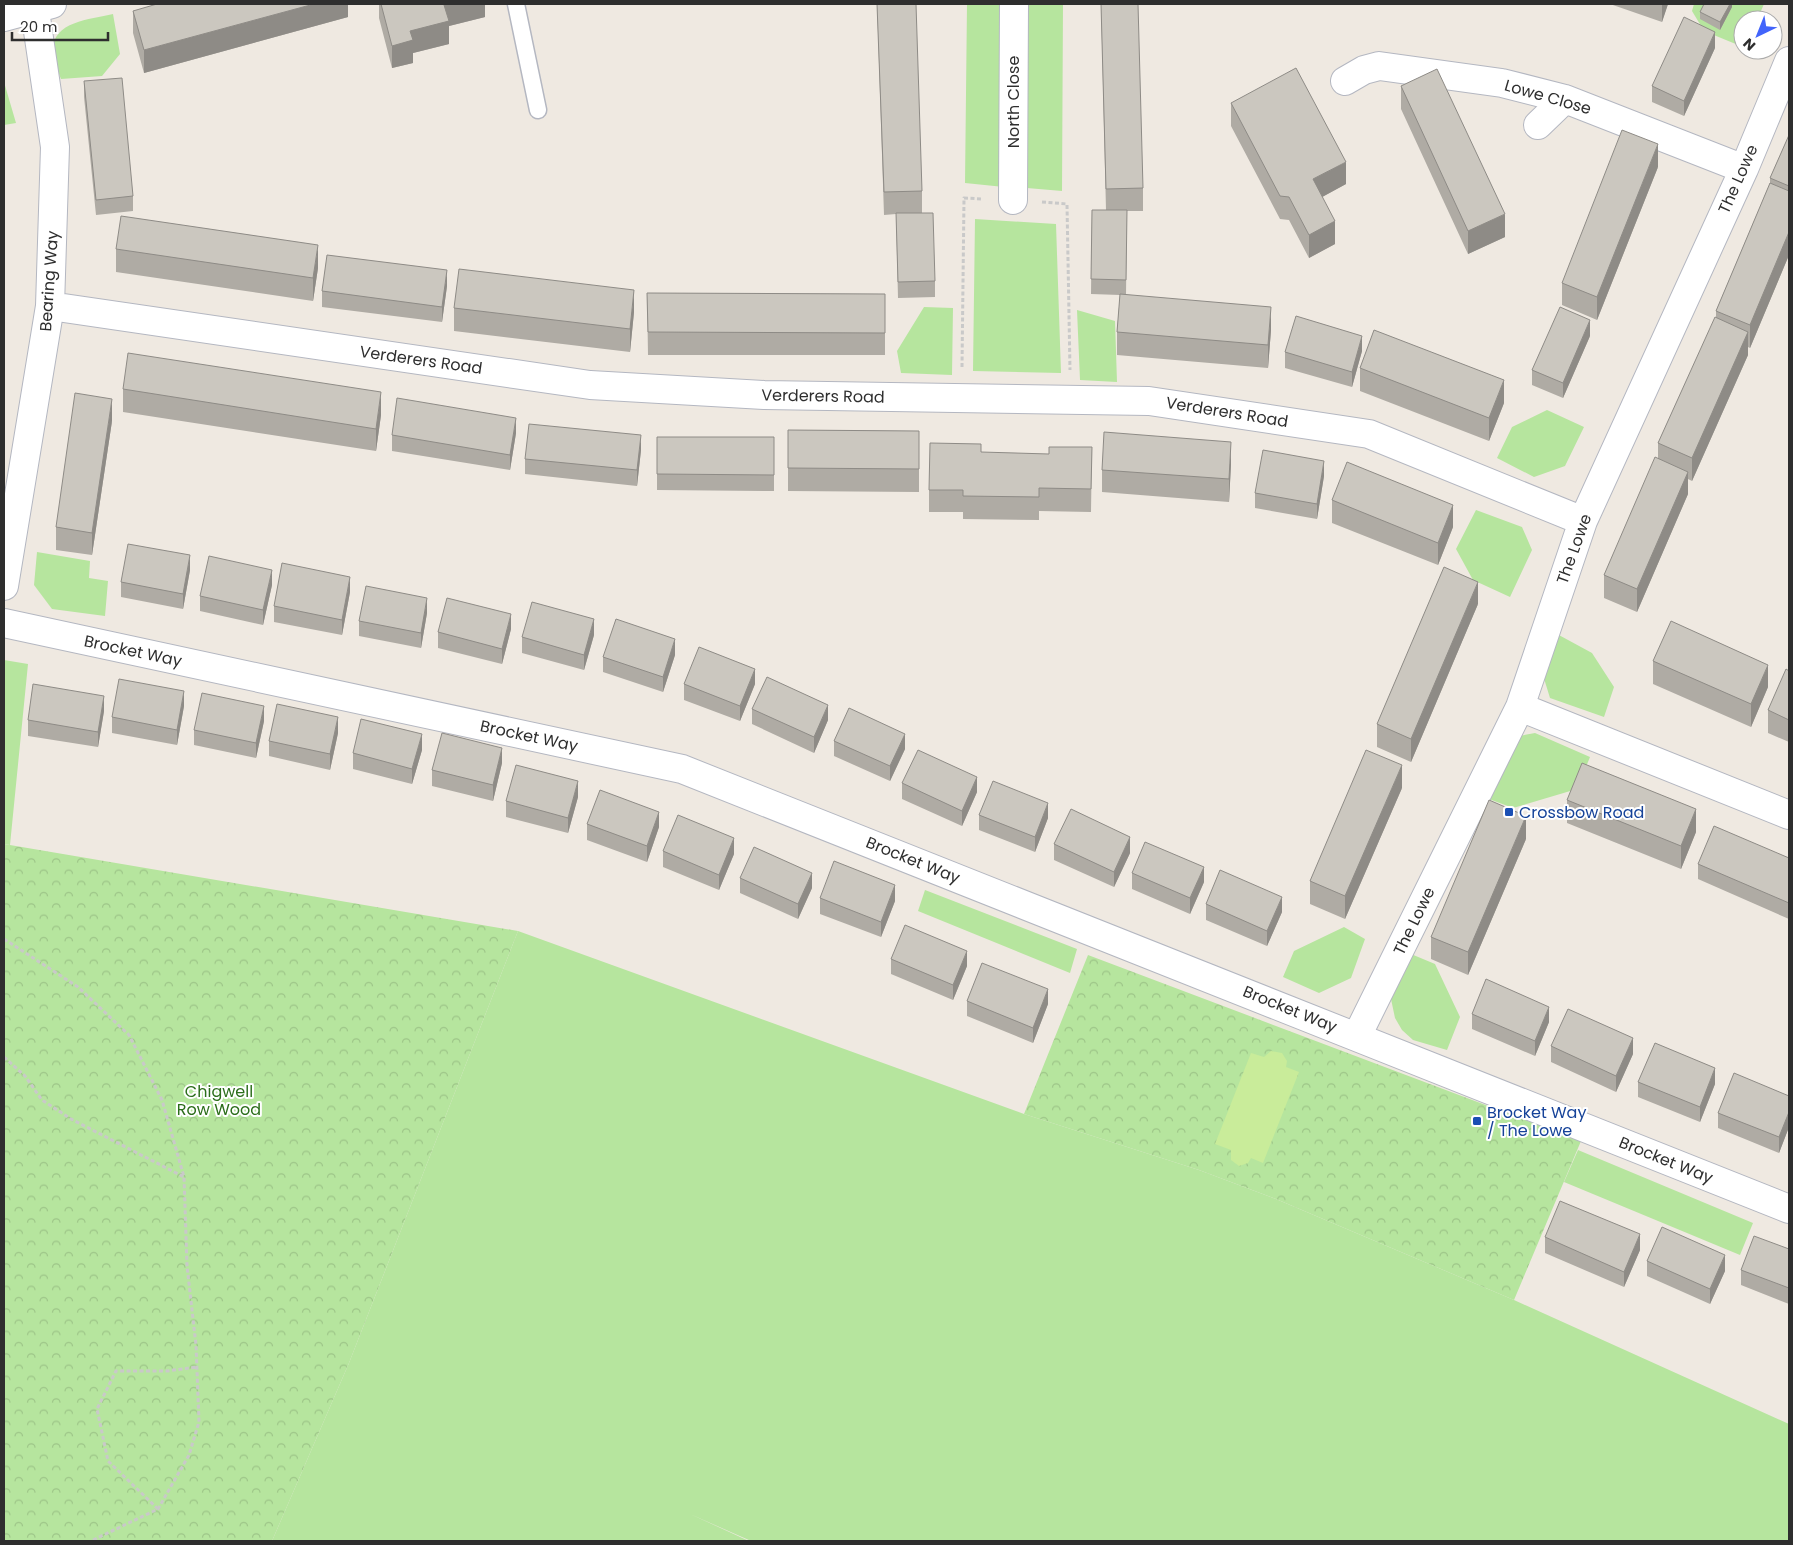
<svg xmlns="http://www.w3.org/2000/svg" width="1793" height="1545" viewBox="0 0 1793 1545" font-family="Poppins,sans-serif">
<defs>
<pattern id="park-crowns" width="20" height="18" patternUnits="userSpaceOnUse" patternTransform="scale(1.25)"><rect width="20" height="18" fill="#b6e59e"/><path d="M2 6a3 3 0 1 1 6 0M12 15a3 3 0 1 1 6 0" fill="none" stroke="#9dc588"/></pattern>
</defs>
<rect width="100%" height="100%" fill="#efe9e1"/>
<!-- grass -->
<path fill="#b6e59e" d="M967,4H1000L1004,187L965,183Z
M1027,4H1063L1062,191L1027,188Z
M1694,4H1764L1757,20H1743V47L1704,31L1692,11Z
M113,14L120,54L102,76L61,79C59,73 55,66 54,60C45,22 87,20 113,14Z
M4,82L16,123L4,125Z
M975,219L1056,224L1061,373L973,371Z
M924,307L953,308L952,375L901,373L897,351Z
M1077,310L1115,321L1117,382L1080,380Z
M1547,410L1584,427L1565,466L1534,477L1497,458L1512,427Z
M1476,510L1522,527L1532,550L1510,597L1473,580L1456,549Z
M37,552L90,561L89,578L108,581L105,616L52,609L34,585Z
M1557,634L1592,653L1614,687L1604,717L1550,698L1542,672Z
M4,660L28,664L10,845L4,844Z
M1535,733L1590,757L1577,789L1513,808L1489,799L1514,737Z
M925,890L1077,949L1070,973L918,911Z
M1344,927L1365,939L1351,978L1319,993L1283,977L1294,951Z
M518,931L1024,1114L1199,1170L1276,1199L1514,1300L1789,1424V1541H751L690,1514L749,1541H272L349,1363Z
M1411,954L1435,964L1460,1017L1447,1050L1413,1040L1402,1030L1395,1018L1391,999Z
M1578,1150L1753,1223L1740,1255L1564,1182Z"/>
<!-- park -->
<path fill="url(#park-crowns)" d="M4,844L518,931L349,1363L272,1541H4Z
M1088,955L1581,1141L1514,1300L1276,1199L1199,1170L1024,1114Z"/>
<!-- pitch -->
<path fill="#c9ec9a" d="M1271,1051L1282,1053L1287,1061L1286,1067L1299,1072L1263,1163L1251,1158L1248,1163L1239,1166L1231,1160V1150L1215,1144L1251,1053L1264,1057Z"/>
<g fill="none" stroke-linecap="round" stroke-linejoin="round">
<defs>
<path id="service" d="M516,4L538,110"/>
<path id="minor" d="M4,17L52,4
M1345,81L1364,70L1379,66L1502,83L1565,99L1744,169
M1538,125L1565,99
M1013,200L1014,4
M50,306L590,385L764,395L1149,401L1369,434L1583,521
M4,586L50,306L55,147L34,4
M4,623L682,769L1789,1209
M1520,707L1789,815
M1357,1036L1520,707L1583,521L1744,169L1789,61"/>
</defs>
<!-- service casing -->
<use href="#service" stroke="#b4b7c1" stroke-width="19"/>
<!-- minor casing -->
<use href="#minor" stroke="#b4b7c1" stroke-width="30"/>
<!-- path -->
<path stroke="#c9c9c9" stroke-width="3" stroke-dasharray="4 2.5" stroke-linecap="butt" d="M1042,202L1067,204L1070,370
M962,367L964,198L983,199
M4,939L78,987L129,1035L162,1100L184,1177L187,1266L196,1345L199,1422L189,1455L158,1509L91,1541
M4,1057L25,1076L42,1100L71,1119L184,1177
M158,1509L108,1461L97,1409L116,1371H167L197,1367"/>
<!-- service -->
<use href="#service" stroke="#fff" stroke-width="16"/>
<!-- minor -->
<use href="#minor" stroke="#fff" stroke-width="28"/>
</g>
<!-- wall -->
<path fill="#afaba4" d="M348,4V17L144,73L133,33V11Z
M379,4H485V17L449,26V44L413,53V63L392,68L379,18Z
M877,4L922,191V213L935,281V297L898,298L896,214L884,215Z
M1101,4L1143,188V211H1127L1126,295L1271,330L1268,368L1117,355V332L1120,295L1091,294L1092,210H1106Z
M1610,4H1668L1662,22Z
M1732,4V7L1720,30L1700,19V12Z
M1715,48L1684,116L1652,102V86Z
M84,81L133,196V211L96,215L84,97Z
M1401,86L1505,237L1468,254L1401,109Z
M1231,103L1346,184L1322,197L1335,244L1309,258L1289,220L1280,219L1231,126Z
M1789,135V255L1750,348L1748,347V355L1692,481L1688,479V494L1637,612L1604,598V575L1658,458V443L1716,317V311L1770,183V178Z
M1658,167L1597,320L1562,305V283Z
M116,249L318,268L313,301L116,272Z
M447,286L442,322L322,307V291Z
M647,293L885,294V355H648Z
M454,308L634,312L630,352L454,331Z
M1590,336L1563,398L1532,385V370Z
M1362,351L1352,387L1285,368V352Z
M1360,368L1504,403L1489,441L1360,391Z
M123,389L381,415L376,451L123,412Z
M112,421L92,555L56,550V527Z
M788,430L919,431V492L788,491Z
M516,433L510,470L392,451V435Z
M657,437H774V491L657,490Z
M1092,447L1091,512L1039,511V520L963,519V512H929V490L1049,454Z
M641,450L637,486L525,474V459Z
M1231,464L1229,502L1102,492V470Z
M1324,476L1317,519L1255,508V493Z
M1332,500L1453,527L1438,565L1332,523Z
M190,570L183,609L121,597V582Z
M272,585L263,625L200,611V596Z
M350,592L342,635L274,622V606Z
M1478,604L1411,762L1377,747V724Z
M427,613L421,648L359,636V621Z
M511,629L502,664L438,648V632Z
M594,635L584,670L522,653V637Z
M675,655L663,692L603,672V657Z
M1653,661L1768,687L1751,727L1653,684Z
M1789,671V742L1768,733V710Z
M684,684H755L740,721L684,700Z
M184,706L177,745L112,733V717Z
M752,709L828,720L814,753L752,724Z
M104,711L98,747L28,736V720Z
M264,721L256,758L194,745V730Z
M338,733L330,770L269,756V741Z
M834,741L905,749L890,781L834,756Z
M422,750L412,784L353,769V753Z
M502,763L493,801L432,786V770Z
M902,783L977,792L962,826L902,799Z
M1402,788L1345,919L1310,904V881Z
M578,797L568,833L506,817V801Z
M1567,800L1696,832L1681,869L1567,823Z
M979,815L1048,818L1035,852L979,830Z
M587,824L659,827L647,862L587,840Z
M1526,839L1468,975L1431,959V937Z
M1054,844L1130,853L1114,887L1054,860Z
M663,851L734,854L719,890L663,867Z
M1789,858V919L1698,879V864Z
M1132,873L1204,882L1190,914L1132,889Z
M740,878L812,888L798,919L740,893Z
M820,898L895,901L881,937L820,914Z
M1206,904L1282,912L1267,946L1206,920Z
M891,959L967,966L953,1000L891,974Z
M967,1001L1048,1004L1033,1043L967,1016Z
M1472,1014L1549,1022L1535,1056L1472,1029Z
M1551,1046L1633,1054L1616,1092L1551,1062Z
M1638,1082L1715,1084L1700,1122L1638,1097Z
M1789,1096V1127L1779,1153L1718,1128V1113Z
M1545,1237L1640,1250L1624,1287L1545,1253Z
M1789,1249V1304L1741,1285V1270Z
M1647,1261L1725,1271L1710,1304L1647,1276Z"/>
<!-- shaded-wall -->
<path fill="#8e8b86" d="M314,4H348V17L144,73V50Z
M448,4H485V17L449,26V44L413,53V63L392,68V46L444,5Z
M1662,4H1668L1662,22Z
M1730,4H1732V7L1720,30V22Z
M1715,32V48L1684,116V101Z
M1658,144V167L1597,320V297Z
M1346,162V184L1313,202V179Z
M1505,214V237L1468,254V231Z
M1335,221V244L1309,258V235Z
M1789,232V255L1750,348V325Z
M318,245V268L313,301V278Z
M447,270V286L442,322V307Z
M634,290V312L630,352V329Z
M1271,307V330L1268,368V345Z
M1590,320V336L1563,398V383Z
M1748,332V355L1692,481V458Z
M1362,336V351L1352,387V372Z
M1504,380V403L1489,441V418Z
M381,392V415L376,451V429Z
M112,399V421L92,555V533Z
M516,418V433L510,470V455Z
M641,435V450L637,486V470Z
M1231,442V464L1229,502V479Z
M1324,461V476L1317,519V504Z
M1688,472V494L1637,612V589Z
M1453,505V527L1438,565V543Z
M190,555V570L183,609V594Z
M272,570V585L263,625V610Z
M350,577V592L342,635V620Z
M1478,582V604L1411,762V739Z
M427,598V613L421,648V633Z
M511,614V629L502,664V649Z
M594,619V635L584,670V655Z
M675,639V655L663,692V677Z
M1768,665V687L1751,727V704Z
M755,669V684L740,721V706Z
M184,691V706L177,745V730Z
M104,696V711L98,747V732Z
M828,705V720L814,753V737Z
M264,706V721L256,758V743Z
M338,717V733L330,770V754Z
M422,734V750L412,784V769Z
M905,734V749L890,781V766Z
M502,748V763L493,801V785Z
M1402,765V788L1345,919V896Z
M977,777V792L962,826V811Z
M578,781V797L568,833V818Z
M1048,803V818L1035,852V837Z
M1696,809V832L1681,869V846Z
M659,812V827L647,862V846Z
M1526,816V839L1468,975V952Z
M1130,837V853L1114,887V872Z
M734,838V854L719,890V875Z
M1204,867V882L1190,914V898Z
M812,873V888L798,919V904Z
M895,885V901L881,937V922Z
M1282,897V912L1267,946V931Z
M967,951V966L953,1000V985Z
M1048,989V1004L1033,1043V1028Z
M1549,1007V1022L1535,1056V1041Z
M1633,1038V1054L1616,1092V1076Z
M1715,1068V1084L1700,1122V1107Z
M1789,1112V1127L1779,1153V1137Z
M1640,1234V1250L1624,1287V1272Z
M1725,1255V1271L1710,1304V1289Z"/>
<!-- building -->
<path fill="#cbc7bf" stroke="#8e8b86" d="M157,4H314L144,50L133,11Z
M381,4H448L444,5L449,21L410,31L413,40L392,46Z
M877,4H916L922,191L884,192Z
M1101,4H1138L1143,188L1106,189Z
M1704,4H1730L1720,22L1700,12Z
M1684,17L1715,32L1684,101L1652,86Z
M1296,68L1346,162L1313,179L1335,221L1309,235L1289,197L1280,196L1231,103Z
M1437,69L1505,214L1468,231L1401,86Z
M122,78L133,196L96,200L84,81Z
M1622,130L1658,144L1597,297L1562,283Z
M1789,135V186L1770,178Z
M1770,183L1789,191V232L1750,325L1716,311Z
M1092,210H1127L1126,280L1091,279Z
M896,213H933L935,281L898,282Z
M121,216L318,245L313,278L116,249Z
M327,255L447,270L442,307L322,291Z
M459,269L634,290L630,329L454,308Z
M647,293L885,294V333L648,332Z
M1120,294L1271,307L1268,345L1117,332Z
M1560,307L1590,320L1563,383L1532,370Z
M1296,316L1362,336L1352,372L1285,352Z
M1715,317L1748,332L1692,458L1658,443Z
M1374,330L1504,380L1489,418L1360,368Z
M128,353L381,392L376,429L123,389Z
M75,393L112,399L92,533L56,527Z
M397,398L516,418L510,455L392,435Z
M529,424L641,435L637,470L525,459Z
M788,430L919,431V469L788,468Z
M1104,432L1231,442L1229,479L1102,470Z
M657,437H774V475L657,474Z
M930,443L981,444V452L1049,454V447H1092L1091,489L1039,488V497L963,496V490H929Z
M1263,450L1324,461L1317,504L1255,493Z
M1655,457L1688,472L1637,589L1604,575Z
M1347,462L1453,505L1438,543L1332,500Z
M128,544L190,555L183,594L121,582Z
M209,556L272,570L263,610L200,596Z
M282,563L350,577L342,620L274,606Z
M1444,567L1478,582L1411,739L1377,724Z
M366,586L427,598L421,633L359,621Z
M447,598L511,614L502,649L438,632Z
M532,602L594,619L584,655L522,637Z
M616,619L675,639L663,677L603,657Z
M1671,621L1768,665L1751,704L1653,661Z
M699,647L755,669L740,706L684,684Z
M1786,669L1789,671V720L1768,710Z
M767,677L828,705L814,737L752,709Z
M119,679L184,691L177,730L112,717Z
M33,684L104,696L98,732L28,720Z
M202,693L264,706L256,743L194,730Z
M277,704L338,717L330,754L269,741Z
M849,708L905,734L890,766L834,741Z
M361,719L422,734L412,769L353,753Z
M442,733L502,748L493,785L432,770Z
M918,750L977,777L962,811L902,783Z
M1366,750L1402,765L1345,896L1310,881Z
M1582,763L1696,809L1681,846L1567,800Z
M516,765L578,781L568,818L506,801Z
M993,781L1048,803L1035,837L979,815Z
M600,790L659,812L647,846L587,824Z
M1489,800L1526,816L1468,952L1431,937Z
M1071,809L1130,837L1114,872L1054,844Z
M678,815L734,838L719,875L663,851Z
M1714,826L1789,858V903L1698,864Z
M1145,842L1204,867L1190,898L1132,873Z
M754,847L812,873L798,904L740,878Z
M834,861L895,885L881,922L820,898Z
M1220,870L1282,897L1267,931L1206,904Z
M905,925L967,951L953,985L891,959Z
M982,963L1048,989L1033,1028L967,1001Z
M1486,979L1549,1007L1535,1041L1472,1014Z
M1568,1009L1633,1038L1616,1076L1551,1046Z
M1655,1043L1715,1068L1700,1107L1638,1082Z
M1734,1073L1789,1096V1112L1779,1137L1718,1113Z
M1560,1201L1640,1234L1624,1272L1545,1237Z
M1662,1227L1725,1255L1710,1289L1647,1261Z
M1754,1236L1789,1249V1288L1741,1270Z"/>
<!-- markers -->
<g fill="#1a4fb4" stroke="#fff" stroke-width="2">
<rect x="1504" y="807" width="10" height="10" rx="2.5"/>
<rect x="1472" y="1116" width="10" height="10" rx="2.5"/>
</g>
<g text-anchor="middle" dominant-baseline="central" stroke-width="4" stroke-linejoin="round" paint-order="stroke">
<!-- street labels -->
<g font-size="16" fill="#2e2e2e" stroke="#fff">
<text transform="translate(1548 97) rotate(16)">Lowe Close</text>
<text transform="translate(1013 102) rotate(-90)">North Close</text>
<text transform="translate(1738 179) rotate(-66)">The Lowe</text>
<text transform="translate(49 281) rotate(-86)">Bearing Way</text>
<text transform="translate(421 360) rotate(8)">Verderers Road</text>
<text transform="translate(823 396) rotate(1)">Verderers Road</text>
<text transform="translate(1227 412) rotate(9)">Verderers Road</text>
<text transform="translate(1574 549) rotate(-70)">The Lowe</text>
<text transform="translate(133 651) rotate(12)">Brocket Way</text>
<text transform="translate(529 736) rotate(12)">Brocket Way</text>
<text transform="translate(913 860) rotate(22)">Brocket Way</text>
<text transform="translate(1414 921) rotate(-64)">The Lowe</text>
<text transform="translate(1290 1009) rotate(22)">Brocket Way</text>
<text transform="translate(1666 1160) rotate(22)">Brocket Way</text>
</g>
<!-- transit labels -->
<g font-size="16" fill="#164399" stroke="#fff" text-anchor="start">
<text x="1519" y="812">Crossbow Road</text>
<text x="1487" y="1112">Brocket Way<tspan x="1487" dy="18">/ The Lowe</tspan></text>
</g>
<!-- park labels -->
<g font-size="16" fill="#2c6e1b" stroke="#fff">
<text x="219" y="1091">Chigwell<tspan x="219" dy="18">Row Wood</tspan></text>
</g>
</g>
<!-- border -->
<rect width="1793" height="1545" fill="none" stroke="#2e2e2e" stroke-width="10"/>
<!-- north arrow -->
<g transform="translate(1758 35) rotate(223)"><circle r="24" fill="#ffffff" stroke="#ababab"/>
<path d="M0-4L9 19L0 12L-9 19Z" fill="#4264fb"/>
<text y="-8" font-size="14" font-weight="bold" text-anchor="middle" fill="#2e2e2e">N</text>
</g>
<!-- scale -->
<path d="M12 32v8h96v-8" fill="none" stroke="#2e2e2e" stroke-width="2.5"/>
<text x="20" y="32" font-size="15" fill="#2e2e2e" stroke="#ffffff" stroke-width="4" paint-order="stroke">20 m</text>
</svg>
